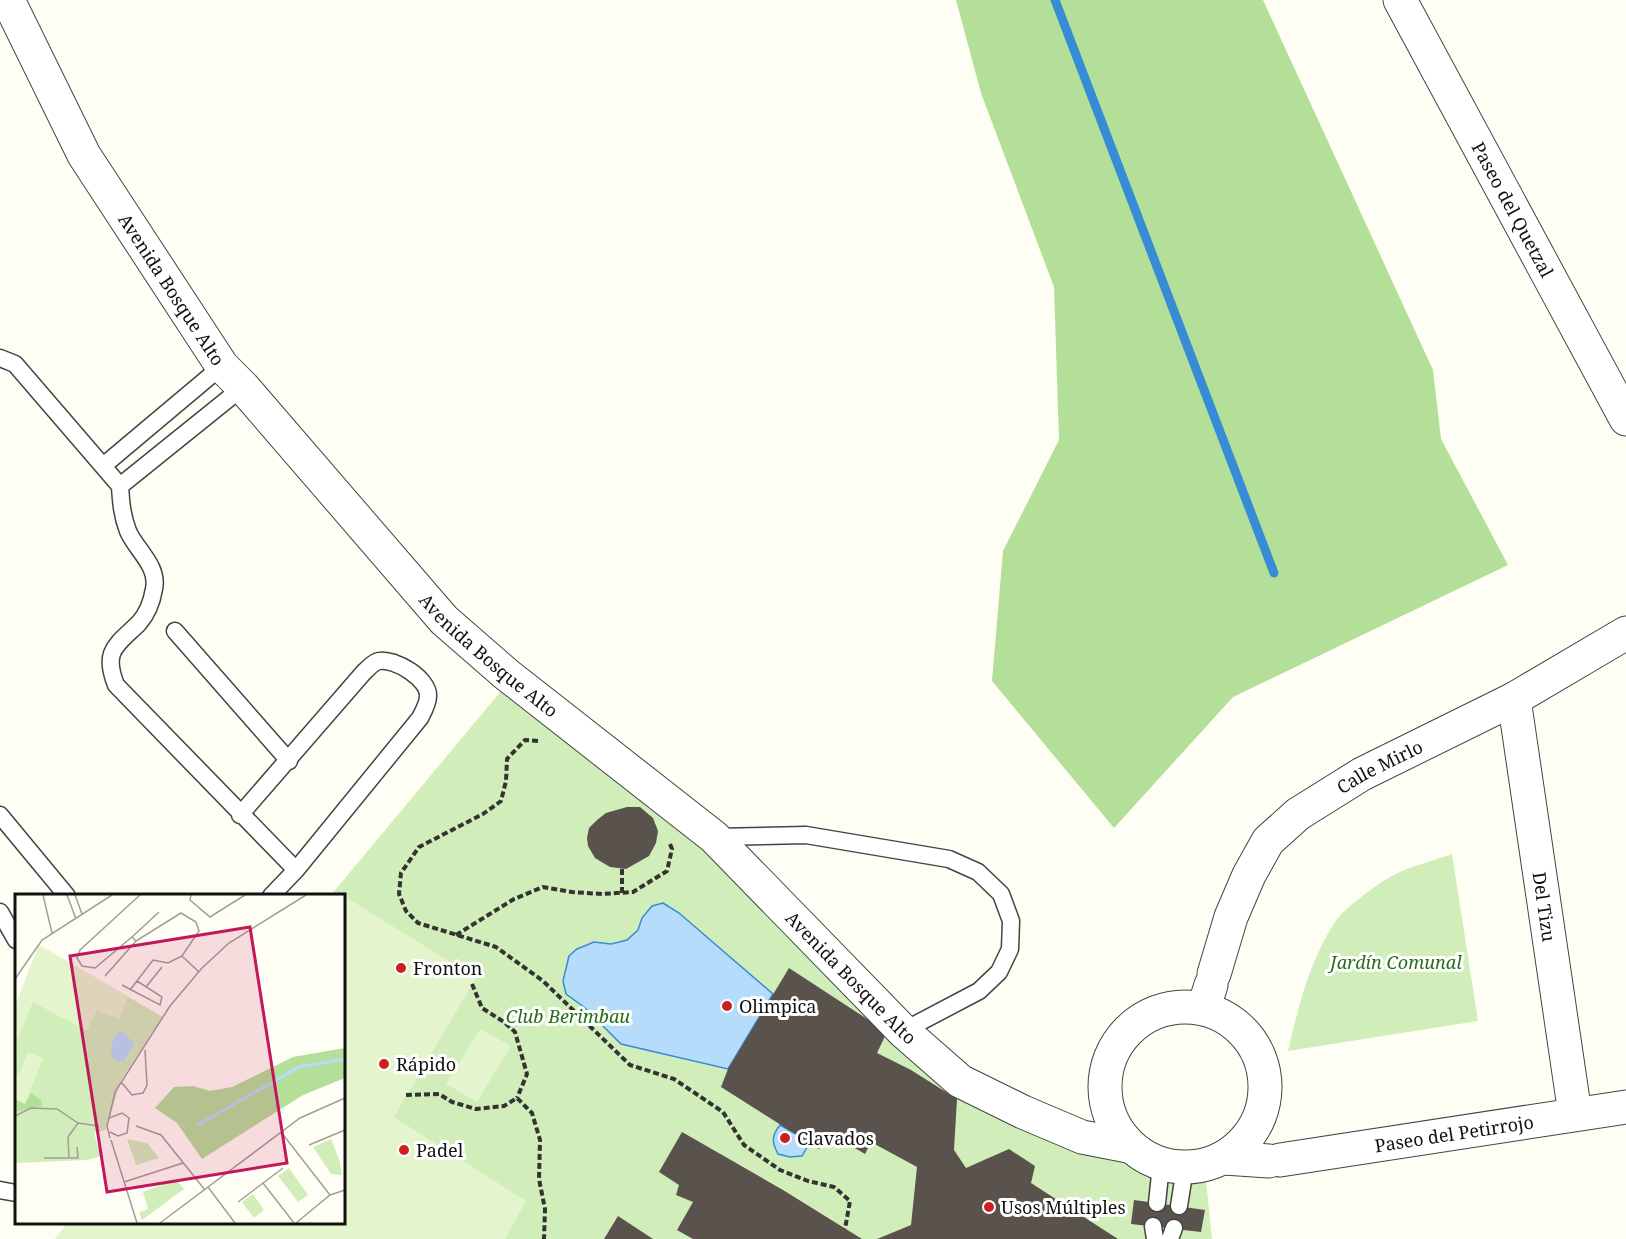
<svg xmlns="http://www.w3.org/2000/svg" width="1626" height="1239" viewBox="0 0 1626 1239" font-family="'Noto Serif',serif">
<rect width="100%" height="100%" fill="#fffef4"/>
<!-- green -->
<path fill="#d1edba" d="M511,679L702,834L891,1026L1108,1156L1157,1180L1181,1183L1206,1181L1212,1239H55L68,1223L344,1222V896L331,895Z
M1452,854L1478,1021L1288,1051C1298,1007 1310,960 1335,922C1343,909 1377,884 1392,876C1410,866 1433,861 1452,854Z"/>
<!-- forest -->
<path fill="#b3df98" d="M956,0H1263L1433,370L1441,439L1508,565L1233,697L1114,828L992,681L1003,551L1059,440L1054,287L981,93Z"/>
<!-- pitch -->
<path fill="#e4f4cd" d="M344,896L476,978L394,1117L526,1201L505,1239H55L68,1223L344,1222Z
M480,1029L511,1046L477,1102L446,1084Z"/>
<!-- water -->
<path fill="#b5dcfa" stroke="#378cd6" stroke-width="1.5" d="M663,903L679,913L773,994L728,1069L621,1044L584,1007L566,994L563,981L569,956L577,949L594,942L611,944L627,940L638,930L642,918L652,906Z
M780,1125L810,1142L802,1156L790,1157L778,1154C772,1143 771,1136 780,1125Z"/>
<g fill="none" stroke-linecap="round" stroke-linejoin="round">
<!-- stream -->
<path stroke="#378cd6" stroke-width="9" d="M1055,0L1274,573"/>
</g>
<!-- building -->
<path fill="#5a524c" d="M627,807H640L653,818L658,831L656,843L649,856L626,869L610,867L595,858L588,846L587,838L589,828L597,820L606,813Z
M789,968L887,1032L877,1053L911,1070L957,1099L954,1150L966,1168L1009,1149L1035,1166L1031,1183L1118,1239H877L911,1225L917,1167L871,1142L865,1154L828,1132L819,1149L721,1087L728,1069Z
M682,1132L783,1190L862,1239H693L677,1230L693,1202L676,1195L679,1185L659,1172Z
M1134,1200L1205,1210L1201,1232L1131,1224Z
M618,1216L653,1239H604Z"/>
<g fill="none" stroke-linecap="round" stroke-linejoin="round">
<defs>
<path id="service" d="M0,358L15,364L120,486C121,502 122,516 128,531C136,550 159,566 154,589C152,601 147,614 139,623C117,645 102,650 116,685L296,870
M103,466L222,366
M120,486L243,387
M175,631L289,761
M0,815L67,896
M240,815L364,672C369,668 373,662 379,661C395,658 429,679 428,696C428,704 423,712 420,718L296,870L271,896
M716,837L806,835L949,859L978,872L1001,894L1011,921L1010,949L999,972L979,991L903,1031
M0,912L16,940
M0,1190L16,1193
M1157,1203L1161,1165
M1179,1206L1185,1168
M1153,1226L1155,1239
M1170,1239L1174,1228"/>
<g id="minor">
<path id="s1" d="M1400,0L1626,419"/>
<path id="s2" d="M1514,699L1575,1114"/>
<path id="s3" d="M1214,974L1231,917L1249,875L1268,841L1298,814L1362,774L1514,699L1626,633"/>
<path d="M1204,1007L1211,985"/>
<path d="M1224,1158L1269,1161"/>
<path id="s4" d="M1280,1160L1626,1107"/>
</g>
<g id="tertiary">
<path id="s5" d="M8,0L84,155L222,366L243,387L444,620L506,674L714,837L903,1031L960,1081L1023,1112L1082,1137L1128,1146"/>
<circle cx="1185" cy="1087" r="80"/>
</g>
</defs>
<!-- service casing -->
<use href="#service" stroke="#444" stroke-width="19"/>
<!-- minor casing -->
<use href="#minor" stroke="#444" stroke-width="35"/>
<!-- tertiary casing -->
<use href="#tertiary" stroke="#444" stroke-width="35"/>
<!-- path -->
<path stroke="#333" stroke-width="4" stroke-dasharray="6 3" stroke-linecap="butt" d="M538,741L525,740L507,759L506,781L501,801L483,814L419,847L401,873L399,894L406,911L418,923L496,947L543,981L630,1065L674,1079L723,1112L744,1145L780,1170L808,1181L834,1187L850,1201L845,1229
M622,893V869
M456,935L514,899L543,887L572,892L602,894L633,892L667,871L672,849L670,844
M472,984L482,1008L504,1022L515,1032L527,1074L517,1098
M406,1095L439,1094L452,1102L476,1109L504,1106L517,1098L532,1113L540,1140L539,1179L545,1209L544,1239"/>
<!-- service -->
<use href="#service" stroke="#fff" stroke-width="16"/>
<!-- minor -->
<use href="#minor" stroke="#fff" stroke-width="33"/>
<!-- tertiary -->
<use href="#tertiary" stroke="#fff" stroke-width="33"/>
</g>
<!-- markers -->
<g fill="#cb211e" stroke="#fff" stroke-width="2">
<circle cx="401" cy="968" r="6"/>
<circle cx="727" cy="1006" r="6"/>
<circle cx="384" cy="1064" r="6"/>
<circle cx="785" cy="1138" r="6"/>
<circle cx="404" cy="1150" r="6"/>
<circle cx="989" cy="1207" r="6"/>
</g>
<g text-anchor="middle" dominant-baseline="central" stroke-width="6" stroke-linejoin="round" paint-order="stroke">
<!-- street labels -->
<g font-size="18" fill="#111" stroke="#fff">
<text stroke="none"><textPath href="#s1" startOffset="238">Paseo del Quetzal</textPath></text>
<text stroke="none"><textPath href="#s5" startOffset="333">Avenida Bosque Alto</textPath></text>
<text stroke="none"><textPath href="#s5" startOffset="819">Avenida Bosque Alto</textPath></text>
<text stroke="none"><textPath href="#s3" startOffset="279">Calle Mirlo</textPath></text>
<text stroke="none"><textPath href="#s2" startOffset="210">Del Tizu</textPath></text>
<text stroke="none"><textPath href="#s5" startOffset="1305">Avenida Bosque Alto</textPath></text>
<text stroke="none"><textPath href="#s4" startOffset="176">Paseo del Petirrojo</textPath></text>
</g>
<!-- park labels -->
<g font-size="18" font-style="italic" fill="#276e1b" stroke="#fff">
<text x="1396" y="962">Jardín Comunal</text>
<text x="568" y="1016">Club Berimbau</text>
</g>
<!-- poi labels -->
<g font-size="18" fill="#111" stroke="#fff" text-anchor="start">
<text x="413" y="968">Fronton</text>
<text x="739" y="1006">Olimpica</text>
<text x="396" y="1064">Rápido</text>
<text x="797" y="1138">Clavados</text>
<text x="416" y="1150">Padel</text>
<text x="1001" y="1207">Usos Múltiples</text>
</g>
</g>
<!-- overview -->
<g transform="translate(15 894)">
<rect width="330" height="330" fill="#fffef4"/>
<path d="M24,51L148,123L106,186L91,236L79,239L86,262L72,266L0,269V113ZM112,245L132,249L144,264L121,271ZM316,245L325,268L327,281L316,280L298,253ZM274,274L293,301L283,308L263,282ZM161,286L169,295L127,326L124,319L133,315L128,298ZM238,300L249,316L239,324L227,308Z" fill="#d1edba"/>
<path d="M330,154V184L288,201L187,265L162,229L140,214L159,193L178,192L195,197L217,193L278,163ZM16,199L26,206L27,212L0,218V205L10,210Z" fill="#b3df98"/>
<path d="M24,51L113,102L104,125L82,116L72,137L18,108L0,151V113ZM13,158L28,164L10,210L0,205V178L4,180Z" fill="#e4f4cd"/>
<path d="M104,138H109L119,150L108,168L96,164L97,148Z" fill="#b5dcfa"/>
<path fill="none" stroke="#b5dcfa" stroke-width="3" d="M181,232L284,173L330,165"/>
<path fill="none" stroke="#a09f99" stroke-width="1.5" d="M28,1L37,39M52,1L61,25M60,1L67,20M176,1L175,6L195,23L230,1M117,43L144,18M167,62L184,78M90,82L121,47M0,85L27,46L97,1M107,91L145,111L147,103L122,87M131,93L147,73M115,96L138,66L153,69L167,62L184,37L181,28L166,19L121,47L117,43L80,74L67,72L62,64L65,56L125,1M106,188L117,201L128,199L132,191L130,156M0,222L16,214L42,215L63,229L84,232M94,224L100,198L155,112L187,74L214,49L291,1M121,232L146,241L190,296M95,238L103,242L112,239L114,224L107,219L94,224L92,232L95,244M266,238L315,301M96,246L122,329M294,251L330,236M29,264H63L62,253M54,264L53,243L63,229M109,288L168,269M248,289L279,329M193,293L220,329M223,308L268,274M145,329L285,224L330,204M281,329L315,301L330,296"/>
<path fill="#c2185b" fill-opacity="0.15" stroke="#c2185b" stroke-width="3" d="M235,33L272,269L92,298L55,62Z"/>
<rect width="330" height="330" fill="none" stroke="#111" stroke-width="3"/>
</g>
</svg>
